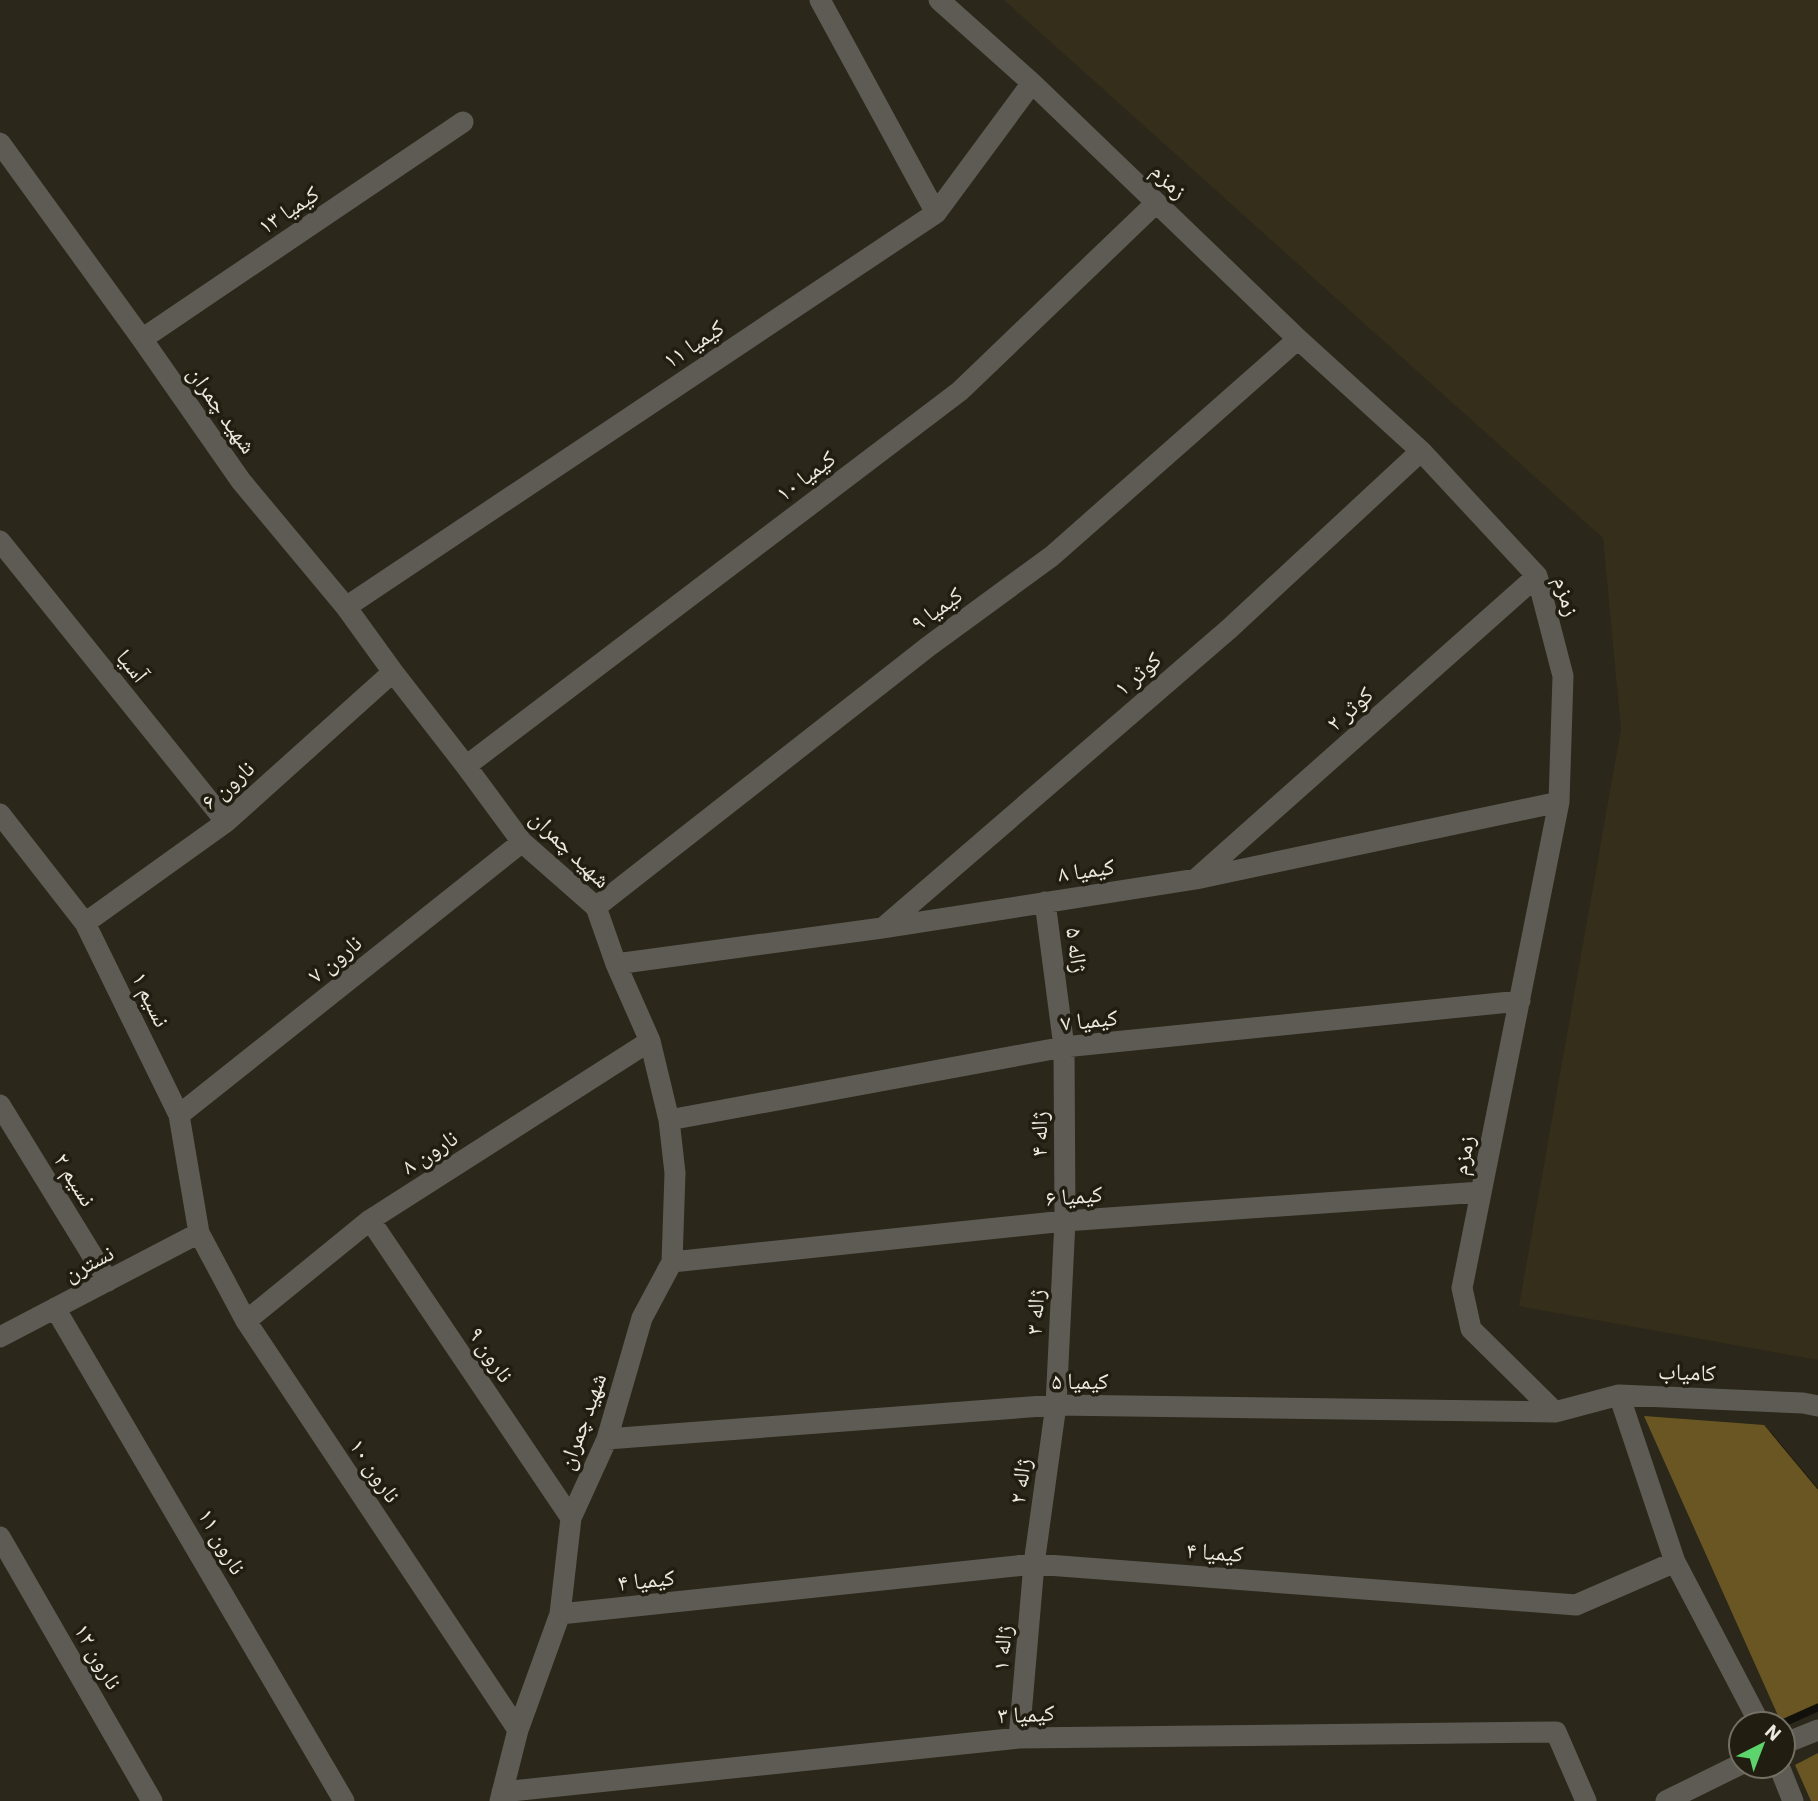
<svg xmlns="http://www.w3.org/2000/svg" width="1818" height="1801" viewBox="0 0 1818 1801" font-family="'IBM Plex Sans','Noto Naskh Arabic',sans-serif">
<defs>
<filter id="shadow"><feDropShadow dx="6" dy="6" stdDeviation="0" flood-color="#0009"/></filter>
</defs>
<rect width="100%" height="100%" fill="#2b271a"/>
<!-- built -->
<path fill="#352e1b" d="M1004,0H1818V1360L1519,1306L1621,729L1603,538Z"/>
<!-- building -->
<path fill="#695722" filter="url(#shadow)" d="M1644,1416L1764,1425L1818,1490V1703L1780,1720Z
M1818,1753V1801H1811L1795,1765Z"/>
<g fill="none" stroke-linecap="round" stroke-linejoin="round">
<!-- street -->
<path stroke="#5e5b55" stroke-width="21" d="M820,0L936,213
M939,0L1032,83L1298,339L1421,451L1537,576L1563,676L1559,802L1462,1288L1471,1329L1555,1412
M0,143L142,339L241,481L346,607L393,672L466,766L522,842L596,907L616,964L650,1041L669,1120L675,1173L672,1262L642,1318L607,1439L571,1518L560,1614L518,1730L500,1801
M142,339L463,122
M0,541L226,822
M346,607L936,213L1032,83
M466,766L960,391L1156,203
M0,814L85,923L179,1115L199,1233L246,1321L518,1730
M1197,878L1537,576
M596,907L929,646L1052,556L1298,339
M85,923L226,822L393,672
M884,927L1229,629L1421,451
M616,964L882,928L1196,879L1559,802
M0,1105L108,1281
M179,1115L522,842
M669,1120L1064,1047L1520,1001
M370,1220L571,1518
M672,1262L1065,1221L1481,1192
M55,1308L344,1801
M246,1321L370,1220L650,1041
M0,1337L199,1233
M1619,1395L1675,1562
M607,1439L1056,1405L1555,1412L1619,1395L1803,1403L1818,1406
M0,1537L152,1801
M560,1614L1034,1564L1576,1605L1675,1562L1760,1724
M1019,1738L1034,1564L1056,1405L1065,1221L1064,1047L1045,902
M1783,1744L1818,1730
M1779,1766L1793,1801
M502,1792L1019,1738L1556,1732L1586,1801
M1666,1801L1741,1764"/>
</g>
<g text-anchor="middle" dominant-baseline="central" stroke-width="7" stroke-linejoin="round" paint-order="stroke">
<!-- street labels -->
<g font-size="23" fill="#ece9e1" stroke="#221d11">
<text transform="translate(1170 180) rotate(44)">زمزم</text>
<text transform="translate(288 209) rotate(-34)">کیمیا ۱۳</text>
<text transform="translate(693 343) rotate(-34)">کیمیا ۱۱</text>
<text transform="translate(223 409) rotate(55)">شهید چمران</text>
<text transform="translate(805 475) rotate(-37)">کیمیا ۱۰</text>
<text transform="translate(1568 596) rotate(74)">زمزم</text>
<text transform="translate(936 608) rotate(-36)">کیمیا ۹</text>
<text transform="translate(133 665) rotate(51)">آسیا</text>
<text transform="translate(1137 673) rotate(-41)">کوثر ۱</text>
<text transform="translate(1349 708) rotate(-42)">کوثر ۲</text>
<text transform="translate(227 784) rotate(-41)">نارون ۶</text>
<text transform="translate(571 848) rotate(44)">شهید چمران</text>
<text transform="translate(1086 869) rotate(-8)">کیمیا ۸</text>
<text transform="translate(1078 950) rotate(82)">ژاله ۵</text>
<text transform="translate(334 958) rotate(-39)">نارون ۷</text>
<text transform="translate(152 999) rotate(64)">نسیم ۱</text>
<text transform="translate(1089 1019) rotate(-6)">کیمیا ۷</text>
<text transform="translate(1038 1134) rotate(-90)">ژاله ۴</text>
<text transform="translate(429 1151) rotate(-33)">نارون ۸</text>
<text transform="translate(1462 1155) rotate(-79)">زمزم</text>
<text transform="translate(76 1179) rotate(58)">نسیم ۲</text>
<text transform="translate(1074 1195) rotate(-5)">کیمیا ۶</text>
<text transform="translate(88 1262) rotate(-27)">نسترن</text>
<text transform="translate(1034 1312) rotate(-87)">ژاله ۳</text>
<text transform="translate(492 1354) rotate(56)">نارون ۹</text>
<text transform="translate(1687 1371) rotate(2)">کامیاب</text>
<text x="1080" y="1380">کیمیا ۵</text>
<text transform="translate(581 1421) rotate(-70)">شهید چمران</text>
<text transform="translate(376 1470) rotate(56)">نارون ۱۰</text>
<text transform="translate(1019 1481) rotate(-82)">ژاله ۲</text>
<text transform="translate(223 1541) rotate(60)">نارون ۱۱</text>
<text transform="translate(1215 1551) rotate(4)">کیمیا ۴</text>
<text transform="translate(646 1579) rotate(-6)">کیمیا ۴</text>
<text transform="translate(1001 1648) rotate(-85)">ژاله ۱</text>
<text transform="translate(99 1656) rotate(60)">نارون ۱۲</text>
<text transform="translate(1026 1713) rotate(-3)">کیمیا ۳</text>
</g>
</g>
<!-- north arrow -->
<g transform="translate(1762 1745) rotate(42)"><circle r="33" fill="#221d11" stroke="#736f64" stroke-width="2"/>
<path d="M0-5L12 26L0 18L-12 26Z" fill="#5cd56d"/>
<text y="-10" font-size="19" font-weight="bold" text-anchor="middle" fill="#ece9e1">N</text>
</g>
</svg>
